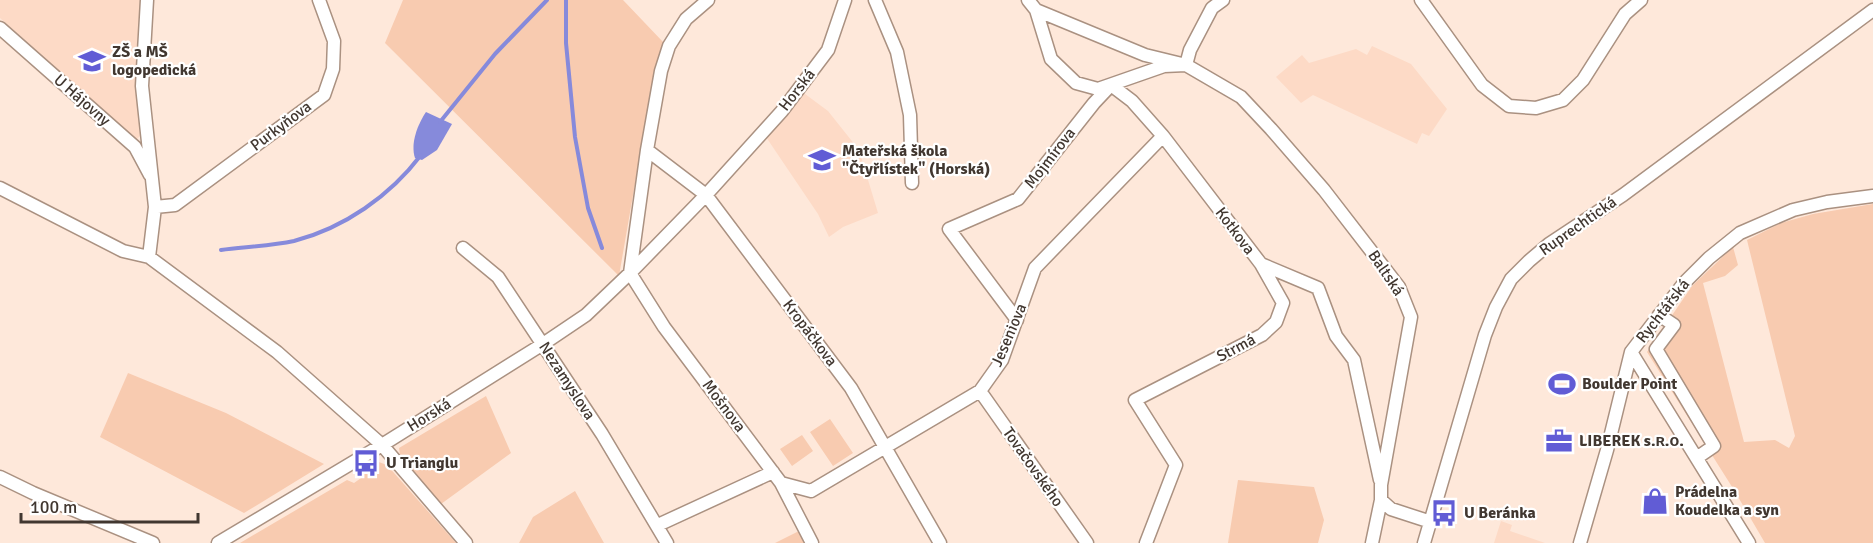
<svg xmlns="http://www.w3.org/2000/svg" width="1873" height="543" viewBox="0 0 1873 543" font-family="Signika,sans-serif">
<rect width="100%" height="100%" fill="#fee8da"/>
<!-- built -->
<path fill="#fddac6" d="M0,0H141L137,79L142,134L136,140L0,18Z
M1372,46L1411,64L1447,109L1429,136L1422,133L1417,144L1313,95L1301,103L1276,77L1302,55L1309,63L1356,49L1367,55Z
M801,91L828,111L859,150L878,213L843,227L829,237L818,214L766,137Z
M1501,521L1512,525L1510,531L1545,543H1494Z"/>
<!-- green -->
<path fill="#f8cbb0" d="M403,0H623L664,43L647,114L619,276L385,43Z
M1873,204V543H1765L1734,490L1647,352L1692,286L1733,247L1738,265L1725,276L1703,283L1744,442L1775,440L1789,448L1795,436L1747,240L1781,223L1813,214Z
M128,373L226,413L324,464L244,513L100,437Z
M486,396L511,453L441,504L400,455L399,448Z
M830,419L853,453L833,466L810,432Z
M802,435L813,451L792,466L780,449Z
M376,461L387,465L456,543H240L347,480L354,483L364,476L363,470Z
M1238,480L1314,487L1324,520L1318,543H1228Z
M575,491L604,543H519L533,517Z
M799,531L805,543H775Z"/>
<!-- water -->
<path fill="#868adb" d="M426,112L452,124L437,150L422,160L415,158C410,143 418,124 426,112Z"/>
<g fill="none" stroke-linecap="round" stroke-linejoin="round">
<!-- stream -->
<path stroke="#868adb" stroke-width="4" d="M566,0V43L575,137L588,208L602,248
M440,122L495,54L547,0
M221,250C244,247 270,246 294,241C344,228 390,196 421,155"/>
<defs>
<path id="minor" d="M147,0L142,86L155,207L149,257
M875,0L897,52L910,115L912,183
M1028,0L1036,10L1145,55L1186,65L1241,97L1271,129L1324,190L1399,287L1411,317L1381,485V500L1391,509L1431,522
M1421,0L1482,85L1509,106L1536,108L1563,100L1583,80L1625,14L1641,0
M1036,10L1051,59L1076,83L1098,89L1164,66L1186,65L1190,50L1212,8L1223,0
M0,28L135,147L150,175
M1111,85L1132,101L1163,136L1261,264L1283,303L1276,322L1262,335L1135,400L1176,465L1146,543
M647,150L706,195L851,388L940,543
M0,188L123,251L149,257L277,352L382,445L466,543
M155,207L175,205L324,95L333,69L334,41L319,0
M463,248L498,277L602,434L667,543
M1261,264L1318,288L1336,336L1354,360L1380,480
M630,273L664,327L781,483L812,543
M630,273L647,150L661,71L669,46L686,19L708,0
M1659,315L1674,325L1656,349L1714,446L1698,457
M1017,320L949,229L1018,199L1094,103L1111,85
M1631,352L1749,543
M980,391L1087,543
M0,477L33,493L153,543
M781,483L811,491L980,391L1002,360L1035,268L1163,136
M658,525L773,472
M218,543L382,445L543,344L586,315L630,273L706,195L782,111L828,50L845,0
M1372,543L1381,500
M1424,543L1485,335L1496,307L1511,279L1529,261L1549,244L1623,195L1873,10
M1580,543L1607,450L1631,352L1684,283L1709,258L1740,233L1793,210L1827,202L1873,196"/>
</defs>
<!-- minor casing -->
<use href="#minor" stroke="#aa9181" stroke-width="15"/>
<!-- minor -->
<use href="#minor" stroke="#fff" stroke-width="12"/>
</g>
<!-- icons -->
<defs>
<symbol id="school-bare" viewBox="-9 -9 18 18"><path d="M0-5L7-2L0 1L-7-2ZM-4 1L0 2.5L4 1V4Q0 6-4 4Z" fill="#615cd5" stroke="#fff" stroke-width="2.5" paint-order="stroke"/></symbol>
<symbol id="stadium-bare" viewBox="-9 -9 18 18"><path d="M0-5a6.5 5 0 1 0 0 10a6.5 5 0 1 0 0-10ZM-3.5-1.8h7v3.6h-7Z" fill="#615cd5" stroke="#fff" stroke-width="2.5" paint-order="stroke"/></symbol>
<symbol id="office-bare" viewBox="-9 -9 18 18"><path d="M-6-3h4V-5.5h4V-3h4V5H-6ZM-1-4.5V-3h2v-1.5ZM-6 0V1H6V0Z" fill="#615cd5" stroke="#fff" stroke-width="2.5" paint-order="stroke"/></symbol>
<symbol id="bus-bare" viewBox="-9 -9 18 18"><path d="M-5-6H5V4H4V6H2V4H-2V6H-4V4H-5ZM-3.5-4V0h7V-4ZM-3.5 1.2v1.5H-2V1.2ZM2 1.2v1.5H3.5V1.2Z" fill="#615cd5" stroke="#fff" stroke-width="2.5" paint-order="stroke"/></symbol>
<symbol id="shop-bare" viewBox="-9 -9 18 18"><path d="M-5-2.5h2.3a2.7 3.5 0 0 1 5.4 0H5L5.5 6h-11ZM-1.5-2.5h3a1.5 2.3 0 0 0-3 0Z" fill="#615cd5" stroke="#fff" stroke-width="2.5" paint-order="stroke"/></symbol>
</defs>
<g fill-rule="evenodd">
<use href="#school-bare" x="73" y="42" width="38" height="38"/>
<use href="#school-bare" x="803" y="141" width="38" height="38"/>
<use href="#stadium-bare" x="1543" y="365" width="38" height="38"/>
<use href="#office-bare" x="1540" y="422" width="38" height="38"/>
<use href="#bus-bare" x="347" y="444" width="38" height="38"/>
<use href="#shop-bare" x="1636" y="482" width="38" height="38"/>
<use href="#bus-bare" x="1425" y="494" width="38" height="38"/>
</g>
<g text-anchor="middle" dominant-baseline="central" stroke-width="4.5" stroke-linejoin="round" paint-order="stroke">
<!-- poi labels -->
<g font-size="16" font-weight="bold" fill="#413730" stroke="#fff" text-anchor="start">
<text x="112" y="52">ZŠ a MŠ<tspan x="112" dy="18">logopedická</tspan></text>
<text x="842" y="151">Mateřská škola<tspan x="842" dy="18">"Čtyřlístek" (Horská)</tspan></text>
<text x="1582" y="384">Boulder Point</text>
<text x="1579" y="441">LIBEREK s.ʀ.ᴏ.</text>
<text x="386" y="463">U Trianglu</text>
<text x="1675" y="492">Prádelna<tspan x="1675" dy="18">Koudelka a syn</tspan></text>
<text x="1464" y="513">U Beránka</text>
</g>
<!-- street labels -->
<g font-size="16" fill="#413730" stroke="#fff">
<text transform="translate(797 90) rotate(-52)">Horská</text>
<text transform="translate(82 100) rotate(41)">U Hájovny</text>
<text transform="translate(281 126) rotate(-37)">Purkyňova</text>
<text transform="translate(1050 158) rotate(-52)">Mojmírova</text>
<text transform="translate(1578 226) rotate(-35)">Ruprechtická</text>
<text transform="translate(1235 231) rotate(53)">Kotkova</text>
<text transform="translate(1386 273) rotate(56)">Baltská</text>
<text transform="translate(1663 311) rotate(-52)">Rychtářská</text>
<text transform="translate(810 333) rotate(53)">Kropáčkova</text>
<text transform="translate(1009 335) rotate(-67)">Jeseniova</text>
<text transform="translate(1236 348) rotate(-28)">Strmá</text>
<text transform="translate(567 381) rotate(57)">Nezamyslova</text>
<text transform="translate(724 406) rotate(53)">Mošnova</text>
<text transform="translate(429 415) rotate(-32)">Horská</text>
<text transform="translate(1033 467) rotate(55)">Tovačovského</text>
</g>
</g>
<!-- scale -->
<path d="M21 513v9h177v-9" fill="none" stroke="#413730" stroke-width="3"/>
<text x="30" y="513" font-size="18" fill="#413730" stroke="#ffffff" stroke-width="4.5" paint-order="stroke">100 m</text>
</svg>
